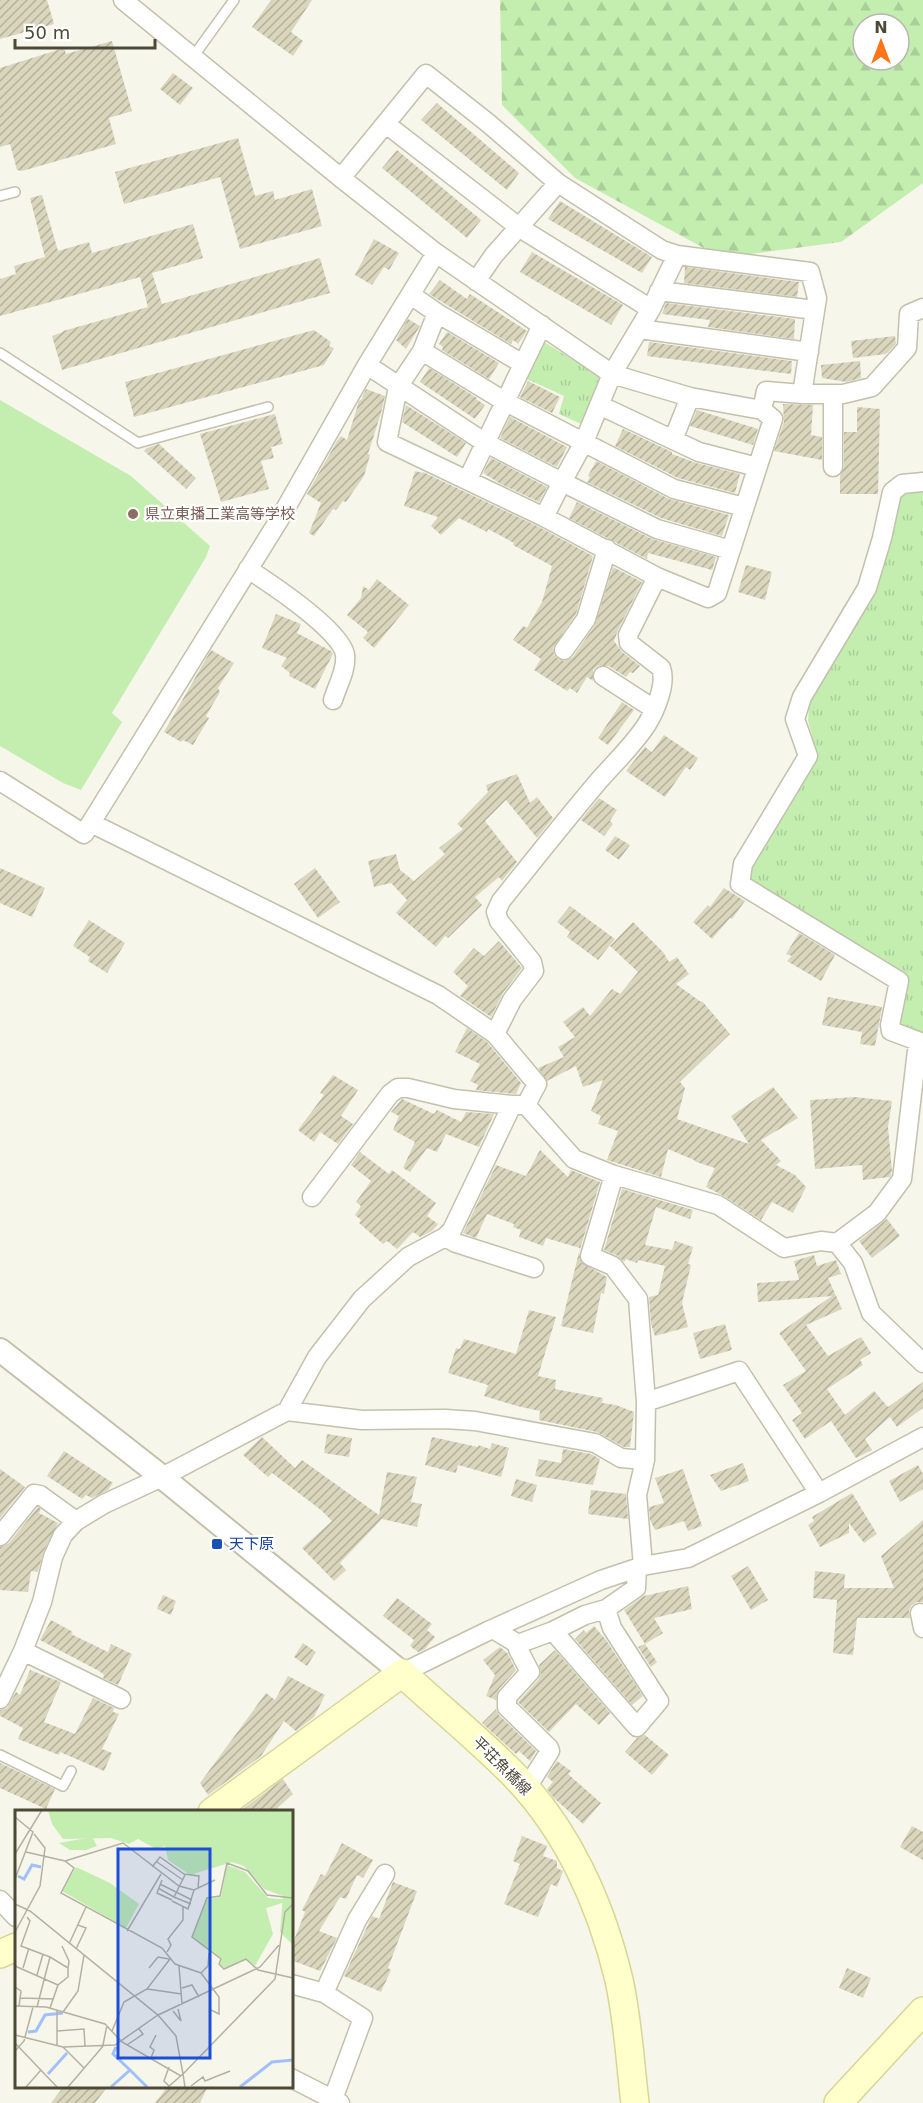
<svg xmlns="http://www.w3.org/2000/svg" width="923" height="2103" viewBox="0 0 923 2103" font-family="'DejaVu Sans','Noto Sans JP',sans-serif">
<defs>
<pattern id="grass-tufts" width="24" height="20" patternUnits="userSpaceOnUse" patternTransform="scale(1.5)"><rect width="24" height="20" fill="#c3eeb0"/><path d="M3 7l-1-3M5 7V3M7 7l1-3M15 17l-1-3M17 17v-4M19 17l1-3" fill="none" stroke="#a9ce98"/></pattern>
<pattern id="forest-firs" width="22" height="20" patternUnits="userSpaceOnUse" patternTransform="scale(1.5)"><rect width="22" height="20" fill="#c3eeb0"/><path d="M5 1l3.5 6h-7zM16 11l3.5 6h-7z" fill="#a9ce98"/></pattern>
<pattern id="building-hatch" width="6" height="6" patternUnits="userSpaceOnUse" patternTransform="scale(1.5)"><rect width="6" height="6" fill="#dad6be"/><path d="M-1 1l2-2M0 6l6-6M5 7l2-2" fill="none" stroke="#b3b09b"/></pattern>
</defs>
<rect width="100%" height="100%" fill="#f7f6ea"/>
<!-- grass -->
<path fill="url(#grass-tufts)" d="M541,340L602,378L581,424L559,414L564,396L527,379Z
M923,490V1035L901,1029L894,1018L903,976L748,882V868L818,757L808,721L809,704L874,596L891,539L898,497L907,492Z"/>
<!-- forest -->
<path fill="url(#forest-firs)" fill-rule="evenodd" d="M500,0H923V183L841,242L722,258L575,178L502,105ZM863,24H899V60H863Z"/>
<!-- pitch -->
<path fill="#c3eeb0" d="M0,400L131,476L210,546L206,557L112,713L122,722L81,790L63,783L0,746Z"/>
<!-- building -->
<path fill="url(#building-hatch)" d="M0,0H47L54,24L0,39Z
M271,0H312L291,32L303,41L293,56L252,27Z
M112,41L132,111L109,118L116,144L22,171L17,170L10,144L0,147V68L64,48L66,54Z
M173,73L193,88L180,105L160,89Z
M437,103L519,173L507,190L421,120Z
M238,138L255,196L273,191L275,200L312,189L322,226L240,249L220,177L124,204L115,172Z
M397,150L481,220L467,238L382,168Z
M42,195L58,251L89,242L92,253L193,224L203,258L152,273L162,304L320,258L330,293L62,370L52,336L63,332V331L148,307L140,277L0,316V279L16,274L14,266L45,257L30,198Z
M560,201L652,257L642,273L548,219Z
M374,239L399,253L389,270L384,267L372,285L355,275Z
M532,252L623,305L611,325L520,272Z
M685,267L799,282L797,297L684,283Z
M440,280L467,299L470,294L527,331L518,344L513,340L511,344L429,294Z
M666,303L795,319L794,339L708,327L710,320L662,314Z
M408,319L420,326L406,349L396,340Z
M314,330L331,342L329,346L334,348L324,365L134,417L125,382Z
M447,332L499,363L489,379L442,350L443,347L439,344Z
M895,336L896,344L886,354L853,358L851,341Z
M649,342L792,361L791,374L647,356Z
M860,361L861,378L846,382L822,378L821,365Z
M429,368L477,398L476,399L485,405L475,419L420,382Z
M528,381L560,397L552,413L520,397Z
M366,389L385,396L381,413L368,454L370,455L364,476L346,502L343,501L336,510L333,509L314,536L309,533L321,503L307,494L337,441L341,436L347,440L359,401L363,398L362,397Z
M783,404L813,405L811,435L822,437V460L774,451L784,422Z
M406,405L466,443L457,457L402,422Z
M857,407L880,409L878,494H840V476L844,467V432H857Z
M697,410L758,429L753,445L690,426Z
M275,414L283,444L271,447L274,458L261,461L269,489L221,502L200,434Z
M510,417L567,447L557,467L500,438Z
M623,429L672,452V454L696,463L740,474L735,493L678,478L615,446Z
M159,444L196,478L186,489L144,451L147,448Z
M491,458L547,487L539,502L501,484L483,473Z
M596,461L669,499L729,515L722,536L661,518L587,482L590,477L588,476Z
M415,471L423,473V472L539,527L593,556L576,614L553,648L554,655L558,659L564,661L573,657L595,625L613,567L642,582L618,630L614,641L622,652L640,666L633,673L630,672L626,677L609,666H598L593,670V681L587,677L577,693L570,688L567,691L534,670L541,659L513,640L523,626L527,628L542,602L552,566L513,545L514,543L488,529L487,532L459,518L441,535L431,526L438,517L404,506Z
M577,502L652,539L716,557L712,570L648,553L647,559L569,518Z
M746,565L772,572L765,600L738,592Z
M377,579L409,605L374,648L363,638L368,632L347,615L361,598L363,586L369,590Z
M276,614L301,624L297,633L331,651L333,654L315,689L289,676L290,673L281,666L287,658L262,648Z
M211,650L234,663L218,688L220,692L206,716L209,718L193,745L183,740L181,742L164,732Z
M622,702L634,710L608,745L598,738Z
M664,735L698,758L690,770L686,767L665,797L626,771L645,747L652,752Z
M517,774L530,803L537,797L553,818L537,838L506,800L485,821L517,862L502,881L499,877L475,897L482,905L448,938L445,936L436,947L396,913L407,900L391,883L374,887L368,861L396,854L400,870L414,881L445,854L439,848L463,829L457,824L488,792L486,785Z
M599,798L617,810L610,821L613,824L604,836L581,820Z
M615,836L630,845L619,860L605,850Z
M0,868L45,888L32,917L0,903Z
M315,868L340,902L318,918L294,884Z
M724,888L745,901L732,919L730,918L712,939L693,922L708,905L710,907Z
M570,906L615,939L598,960L567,937L570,932L557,922Z
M89,920L125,943L107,973L88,961L90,957L73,946Z
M633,922L663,952L669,962L677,957L689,974L676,984L701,1002L702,1001L730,1034L680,1082L685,1088L677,1119L749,1144L731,1116L773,1087L798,1118L761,1140L781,1161L776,1165L795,1175L806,1187L793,1213L772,1202L761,1220L724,1196L706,1187L715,1168L696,1162L694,1160L668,1149L661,1177L607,1160L618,1131L598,1124L601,1116L591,1111L603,1080L583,1087L576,1066L547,1081L538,1068L564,1057L558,1047L575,1037L563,1022L583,1007L590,1016L612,989L620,994L638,972L610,946Z
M799,933L835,955L821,981L787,961L792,956L786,954Z
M499,941L522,968L503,993L491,1017L460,996L468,986L453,972L474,948L484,956Z
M828,997L882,1007L875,1046L860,1044L862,1032L822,1025Z
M467,1028L487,1042L521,1083L516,1094L476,1090L478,1085L470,1081L480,1064L455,1052Z
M333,1075L358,1090L341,1116L353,1124L338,1144L320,1132L314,1142L298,1130L324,1095L320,1093Z
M855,1097L892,1101L888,1127L892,1171L890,1177L863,1180L862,1165L815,1169L810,1100Z
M402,1099L434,1114L437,1110L461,1122L466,1112L494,1114L479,1147L446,1134L437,1152L427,1148L410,1172L403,1168L415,1142L393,1130L399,1116L391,1112Z
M540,1150L568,1177L571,1170L600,1182L579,1253L582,1263L607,1277L604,1294L601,1293L593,1333L561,1326L580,1248L546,1238L543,1246L519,1237L521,1230L513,1227L514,1224L487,1214L476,1238L463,1233L496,1165L526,1176Z
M360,1152L389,1174L392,1170L436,1203L427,1216L438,1224L432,1231L420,1237L413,1232L397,1249L387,1241L383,1244L359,1223L361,1220L355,1215L361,1206L356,1202L371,1181L351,1165Z
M622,1189L693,1210L690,1219L656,1207L645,1245L672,1250L675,1241L693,1247L688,1264L691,1265L682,1303L688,1327L655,1336L651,1324L649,1297L658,1295L665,1266L638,1260L637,1263L626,1259L624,1262L618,1256L604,1250Z
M887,1219L900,1236L872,1258L859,1241Z
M814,1255L817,1266L836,1260L841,1274L828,1278L842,1309L806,1325L828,1356L861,1337L871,1353L860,1360L863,1365L827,1389L845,1415L874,1391L888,1407L923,1382V1408L897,1427L890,1417L865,1439L872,1450L856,1458L831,1421L805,1439L792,1420L802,1413L783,1385L806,1371L779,1333L832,1296L758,1302L757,1283L799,1280L794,1261Z
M529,1310L556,1317L538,1376L556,1380L555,1389L603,1398L602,1403L616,1405L634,1412L630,1447H624L597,1432L539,1420L540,1411L517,1406L484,1396L488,1385L448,1373L456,1348L460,1349L464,1339L516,1354Z
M725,1324L732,1350L700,1359L693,1333Z
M327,1434L352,1438L349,1457L324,1453Z
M262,1437L295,1468L302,1460L379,1515L387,1472L417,1477L411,1502L422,1504L417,1527L382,1519L340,1563L346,1570L334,1581L302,1548L332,1521L321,1510L272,1473L268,1477L243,1455Z
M432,1437L478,1447V1445L490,1449L492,1443L509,1448L501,1477L458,1465L456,1473L425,1465Z
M563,1449L591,1454L600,1459L593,1485L535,1476L539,1459L561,1463Z
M64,1451L113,1483L108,1490L92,1498L86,1495L82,1499L47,1476Z
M743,1463L749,1481L721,1491L710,1475Z
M918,1465L923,1474V1489L900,1502L889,1481Z
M0,1469L25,1487L0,1518Z
M683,1469L702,1526L688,1531L684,1521L655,1530L650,1520L649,1507L664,1503L655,1478Z
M516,1479L537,1485L532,1502L511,1496Z
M591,1490L626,1494L628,1519L588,1514Z
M852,1493L877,1534L864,1543L849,1523V1533L820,1547L808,1525L814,1521L812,1517Z
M38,1507L41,1509L39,1513L58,1523L43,1553L38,1572L31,1571L28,1592L0,1590V1547L9,1543Z
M923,1520V1602H917L912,1605L909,1610L910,1618H857L853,1655L833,1653L837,1600L813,1598L815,1571L845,1574L844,1588H894L881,1556Z
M748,1566L768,1600L751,1610L731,1576Z
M688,1586L692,1609L654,1618L663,1633L645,1644L624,1610L644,1596Z
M163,1595L176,1601L171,1615L157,1609Z
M397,1598L432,1624L427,1630L435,1637L425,1649L418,1652L410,1646L414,1640L383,1616Z
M51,1620L73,1632L71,1634L108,1652L111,1644L132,1654L118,1685L103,1678L104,1675L99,1671L40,1640Z
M594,1626L606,1640L643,1696L632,1705L575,1639L584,1630L586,1633Z
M303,1643L316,1652L307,1666L294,1657Z
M645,1644L657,1662L651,1667L638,1647Z
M500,1647L508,1654L516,1670L499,1689L496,1700L486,1696L495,1675L483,1660Z
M555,1650L610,1713L599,1725L576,1704L549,1732L518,1702L539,1679L541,1673L539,1665Z
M30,1670L61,1682L44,1722L75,1734L93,1698L114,1708L113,1712L119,1714L102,1749L112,1753L104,1771L60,1752L59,1755L18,1739L23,1728L0,1716V1710L7,1708L16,1692L20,1695Z
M288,1676L325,1695L314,1717L296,1731L284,1721L261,1756L208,1795L200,1783L266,1693L275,1700Z
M496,1709L499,1715L536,1751L530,1761L519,1751L516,1754L482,1723Z
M645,1735L669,1755L652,1775L625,1752L637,1738Z
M557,1761L571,1771L568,1774L601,1803L583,1824L554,1798L547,1789L553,1782L547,1777Z
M0,1763L55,1789L46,1809L0,1788Z
M283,1779L293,1794L273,1812H239Z
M912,1826L923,1832V1860L900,1847Z
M522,1836L547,1846L543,1856L557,1861V1868L563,1871L557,1887L551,1884L538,1917L504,1904L520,1864L513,1861Z
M342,1843L373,1860L363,1878L357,1875L346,1899L340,1897L319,1931L337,1938L320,1971L291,1960V1948L305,1912L302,1910L321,1874L325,1876Z
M393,1882L417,1891L388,1968L391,1970L381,1992L344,1976L372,1916L379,1919Z
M847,1968L871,1978L863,1998L839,1988Z
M64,2086H108L95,2103H51Z
M168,2086H208L200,2103H155Z"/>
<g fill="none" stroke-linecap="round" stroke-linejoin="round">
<defs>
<path id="service" d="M193,57L234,0
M0,196L15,192
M0,353L138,443L268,407
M0,1755L63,1786L71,1771"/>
<path id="minor" d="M123,0L341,178L436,253L612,374L690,397L762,410L766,391L802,394H843L872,387L907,348L909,314L923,308
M386,124L520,228L651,309
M341,178L426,74L488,123L558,183L662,250L677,255L810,272L817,298L802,394
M677,255L651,309L612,374L584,442L562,482L657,529L731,550
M476,281L494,255L558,183
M659,291L815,310
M411,295L437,313L523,364
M639,329L809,352
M422,351L504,401L674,489L744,507
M367,365L484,442L562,482L544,517L387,442L398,387L422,351L437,313
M833,394V467
M599,405L699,452L757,467
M673,440L690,397
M468,479L542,325
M923,482L902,484L892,492L882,538L867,588L802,697L795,719L808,756L743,864L740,884L899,981L890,1025L891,1031L923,1043
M544,517L657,577L708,598L717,593L773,419L762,410
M248,569C268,582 343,631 345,655C347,670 337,686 333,700
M564,650L586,619L607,549
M603,676L654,709
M0,781L84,834L279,520L367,365L436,253
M91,823L438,995L495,1034L537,1084L526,1105L574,1159L614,1175L718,1205L784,1248L821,1241L837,1243L853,1263L871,1313L923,1363
M495,1034L512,1000L534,971L532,962L499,921L496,912L501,901C533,861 564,822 596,784C613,764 633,746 647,724C655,711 667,684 661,668L629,643L628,635L657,577
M614,1175L590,1256L613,1266L638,1299L646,1402L645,1460L637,1495L643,1566
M312,1197L390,1094L398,1088H408L454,1099L512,1105
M445,1237L456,1243L534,1268
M837,1243L877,1213L902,1179L918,1042
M646,1402L739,1371L819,1493
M287,1411L362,1420L445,1419L475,1421L595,1443L621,1458L645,1460
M0,1536L34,1494L40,1495L76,1521
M920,1613L923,1628
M493,1629L518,1644V1649L530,1672L507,1697V1707L549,1748L550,1751L526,1789
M553,1631L637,1727L659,1701L612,1628L606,1609
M518,1644L553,1631L585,1615L606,1609L636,1588L637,1568
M23,1651L121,1699
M402,1673L488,1631L601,1580L643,1566L688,1558L819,1493L923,1437
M0,1699L23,1651L42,1602L53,1557L63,1535L76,1521L104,1504L162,1477L287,1411L317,1357L362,1299L408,1257L445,1237L452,1230L512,1105H526
M0,1900L16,1917
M291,1984L324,1993
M291,2078L340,2103
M333,2099L363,2018L324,1993L357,1920L385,1874"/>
<path id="tertiary" d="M0,1350L162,1477L402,1673"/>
<path id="secondary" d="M212,1812L402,1673C438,1706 476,1737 511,1772C567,1828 601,1904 619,1980C628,2020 630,2062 635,2103
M0,1954L16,1947
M838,2103L923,2011"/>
</defs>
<!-- service casing -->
<use href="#service" stroke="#c3c1ac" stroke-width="12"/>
<!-- minor casing -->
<use href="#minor" stroke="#c3c1ac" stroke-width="21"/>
<!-- tertiary casing -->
<use href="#tertiary" stroke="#c3c1ac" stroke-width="26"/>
<!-- secondary casing -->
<use href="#secondary" stroke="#d8d694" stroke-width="30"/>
<!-- service -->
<use href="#service" stroke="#fff" stroke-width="9"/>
<!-- minor -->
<use href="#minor" stroke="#fff" stroke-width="18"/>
<!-- tertiary -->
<use href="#tertiary" stroke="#fff" stroke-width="22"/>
<!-- secondary -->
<use href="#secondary" stroke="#ffc" stroke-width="27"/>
</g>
<!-- markers -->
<circle fill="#8d6e63" stroke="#fff" stroke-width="2" cx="133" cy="514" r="6"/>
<rect fill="#1a4fb4" stroke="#fff" stroke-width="2" x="211" y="1538" width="12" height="12" rx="3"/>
<g text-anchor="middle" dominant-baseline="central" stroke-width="4.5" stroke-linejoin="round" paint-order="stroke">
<!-- education labels -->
<g font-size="15" fill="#785e54" stroke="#fff" text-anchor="start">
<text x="145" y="514">県立東播工業高等学校</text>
</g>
<!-- transit labels -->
<g font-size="15" fill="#164399" stroke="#fff" text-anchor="start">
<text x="229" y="1544">天下原</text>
</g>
<!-- street labels -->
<g font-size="15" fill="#4c4937" stroke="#fff">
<text transform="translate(502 1766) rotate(45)">平荘魚橋線</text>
</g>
</g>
<!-- overview -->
<g transform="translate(15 1810)">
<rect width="278" height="278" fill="#f7f6ea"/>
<path d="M212,55L230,62L253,88L277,90L251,98L258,124L240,156L231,148L210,158L205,154L207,149L177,127L192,89L206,87Z" fill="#c3eeb0"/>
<path d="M33,0H277V134L265,122L268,86L249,79L229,56L217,52L175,65L153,50L150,36L141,39L123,29L114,34L96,28L48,29L37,14Z" fill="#c3eeb0"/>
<path d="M77,27L82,36L71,40H55L44,33Z" fill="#c3eeb0"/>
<path d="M61,57L95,73L124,94L111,118L47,81Z" fill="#c3eeb0"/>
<path fill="none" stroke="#a2c0f8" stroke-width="3" d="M3,66L9,69L17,55L26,57M13,222L21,221L30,205L48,203M116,261L132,277M33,264L52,243M96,277L115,260L98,244L101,237M225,277L257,252L278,250"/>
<path fill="none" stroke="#b3b1a2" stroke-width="1.5" d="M0,7L18,22L0,69M11,42L50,51L59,58L46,83L147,138L160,154L186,163L204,187V204L194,199M0,44L27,0M50,51L108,33L164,76L179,80L200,70M142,52L168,70M137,57L145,47L169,64L184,66L183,78M170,65L159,87L176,94M147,70L142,83L157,90M145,74L177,90M143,78L159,87M278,88L252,85L233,61L212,53L205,86L192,88L177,127L206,149L204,154L209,159L231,149L243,160L278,168M157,91L173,99L179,80M0,94L15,101L143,205L245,157L264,135M12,107L15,111L6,136L35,147M112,121L146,64M0,122L25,76L30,38L19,24M54,134L71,97M47,136L54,151L53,158M61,139L71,118L63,115M152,142L156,135L153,129L168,110V97M0,156L43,175M164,156L167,194M8,158L14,138M134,158L143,147L154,149M186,163L193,156L194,143M22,165L28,144M0,177L6,181L4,196M167,178L177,175L184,187M132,179L167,184M5,188L39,189M0,196L31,197L90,214L107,232L166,266M22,197L35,147L53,158V167L43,175L35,198M42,200V235M158,201L166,211L163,199M48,202L63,181L69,145M42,221L69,219L70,236M97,221L109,192L132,179L155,149M0,225L48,237L100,235L143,205L161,226L168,264M0,233L42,277M88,235L92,215M112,235L128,224L124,219M48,237L69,258M0,241L9,231L18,197M136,248L139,240L135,237L141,225M154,257L149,271L154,276M168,264L260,169L270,102L278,94M176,276L188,267L190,271L215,261M11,277L26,260M53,277L89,235M153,277L168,264L170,277"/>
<path fill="#1d4ed8" fill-opacity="0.15" stroke="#1d4ed8" stroke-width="3" d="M103,39H195V248H103Z"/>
<rect width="278" height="278" fill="none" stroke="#4c4937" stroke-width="3"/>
</g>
<!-- north arrow -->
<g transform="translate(881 42)"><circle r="28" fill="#ffffff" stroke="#b7b6af" stroke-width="1.5"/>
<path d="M0-4.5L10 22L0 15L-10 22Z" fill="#ff7419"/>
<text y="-9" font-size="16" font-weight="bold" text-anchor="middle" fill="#4c4937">N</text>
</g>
<!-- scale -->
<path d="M15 39v9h140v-9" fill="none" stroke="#4c4937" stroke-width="3"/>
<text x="24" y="39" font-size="18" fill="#4c4937" stroke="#ffffff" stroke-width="4.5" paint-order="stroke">50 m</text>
</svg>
